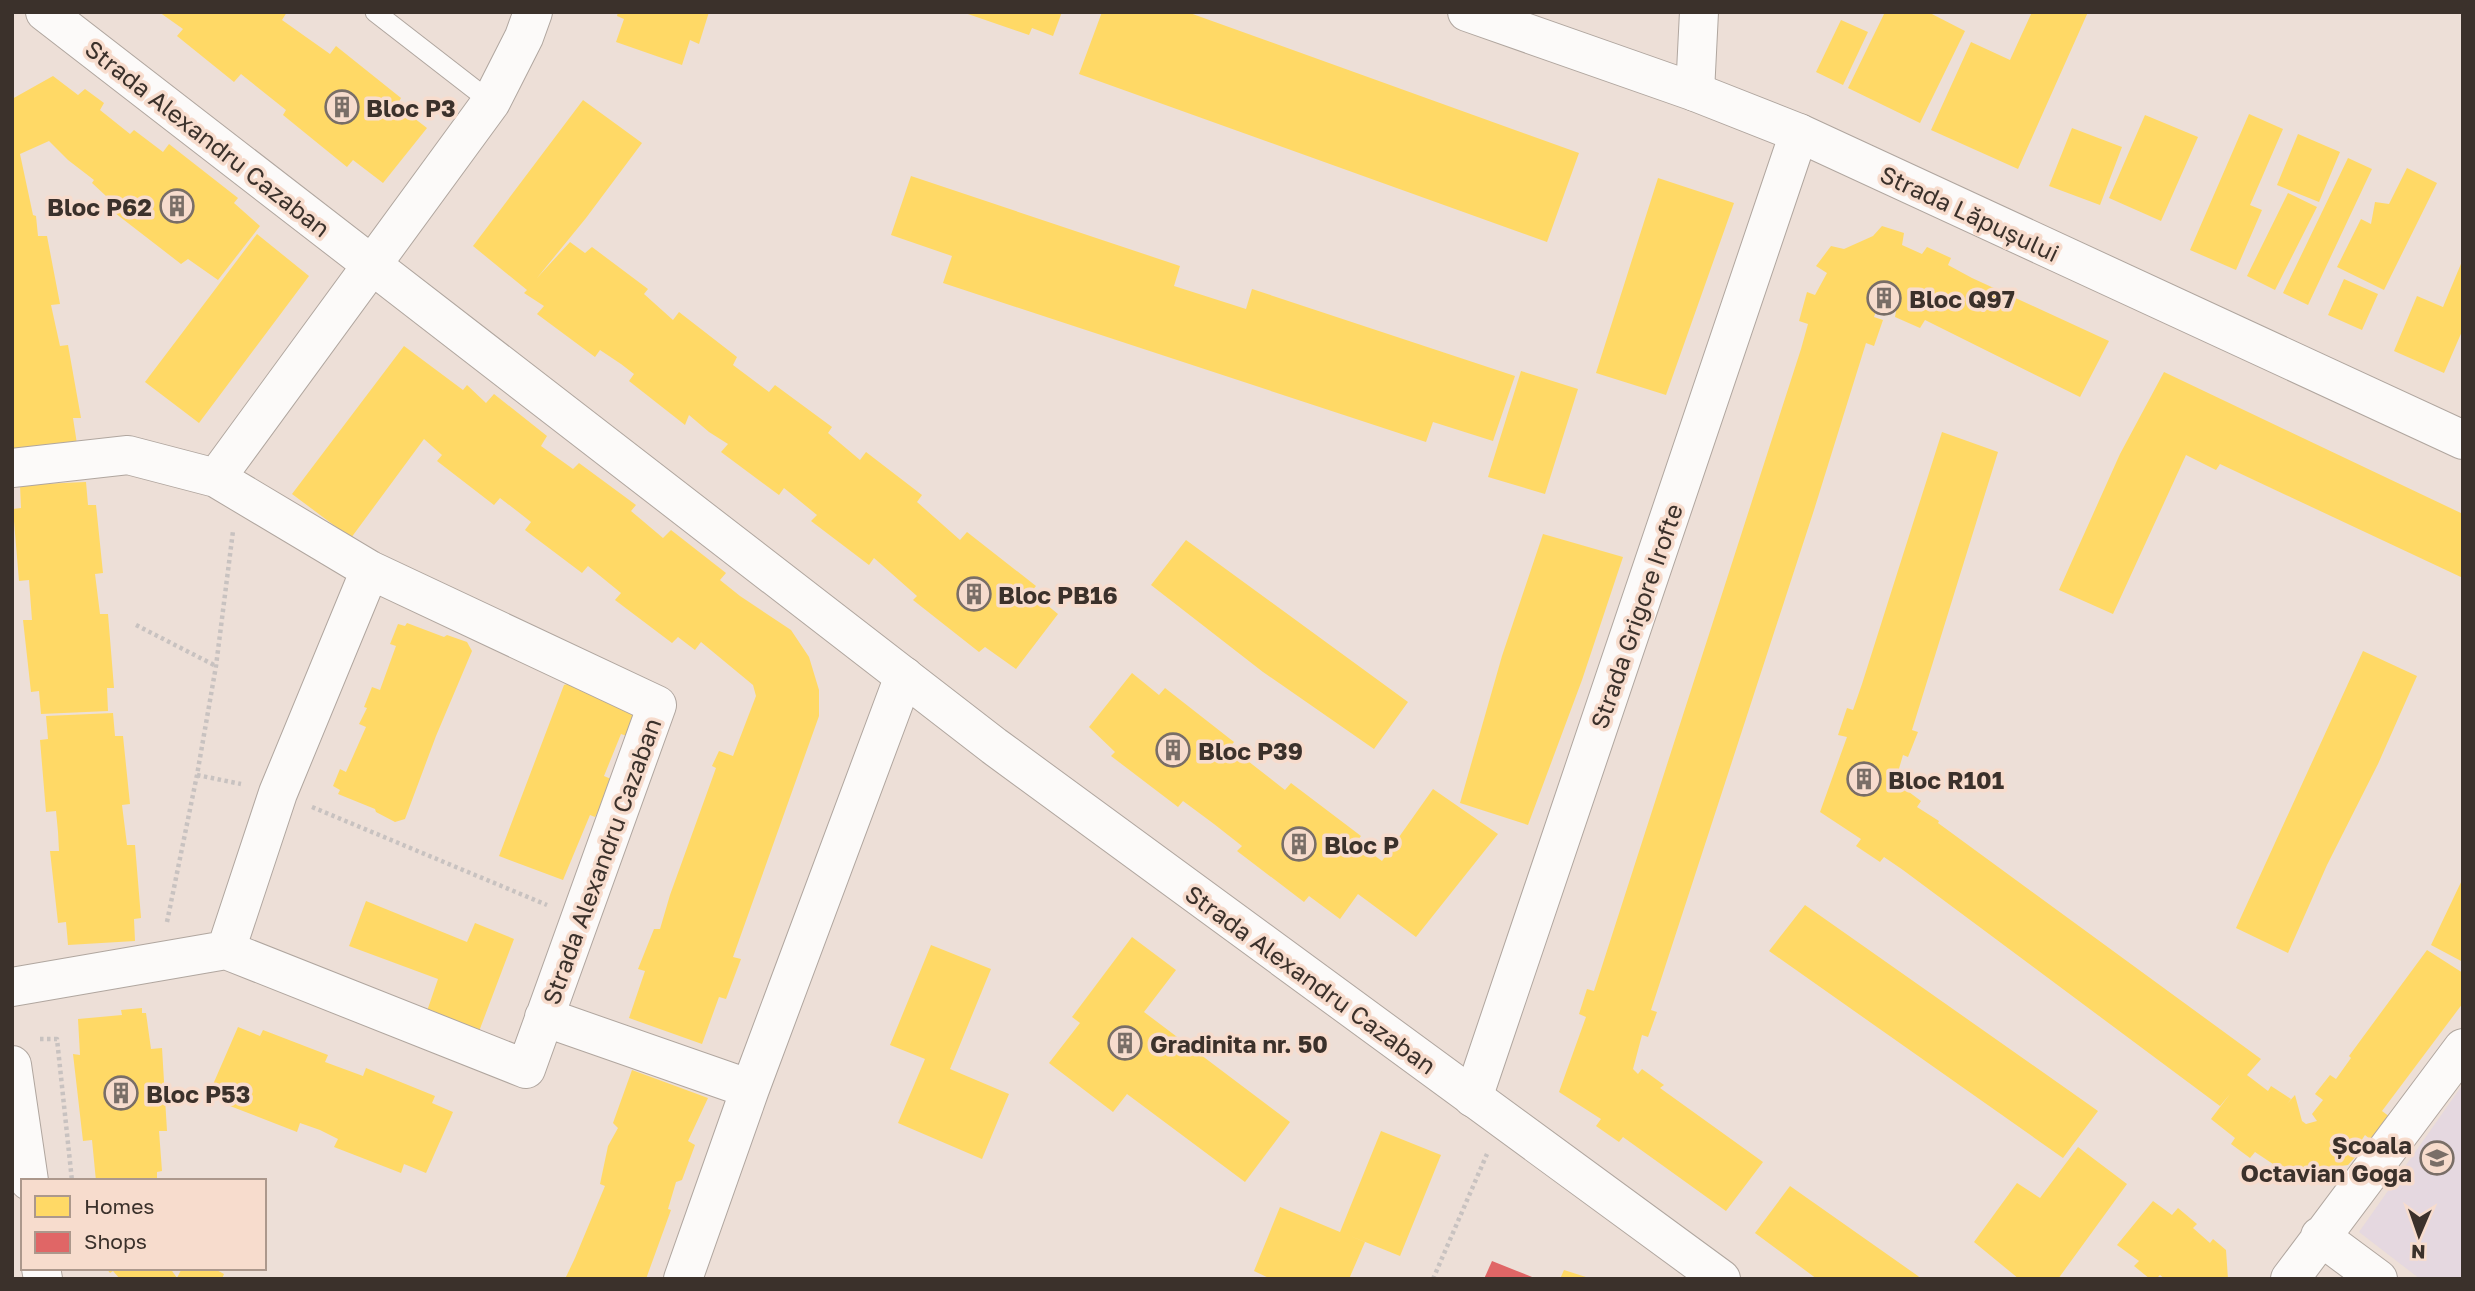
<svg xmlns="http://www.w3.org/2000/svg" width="2475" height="1291" viewBox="0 0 2475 1291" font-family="'Golos Text',sans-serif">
<rect width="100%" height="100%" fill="#eddfd7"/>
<!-- education -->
<path fill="#e5d8e0" d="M2463,1084V1279H2420L2359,1232Z"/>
<!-- homes -->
<path fill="#ffd966" d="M159,12H287L282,20L330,54L336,46L401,98L397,105L427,128L383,183L353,160L347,167L283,115L286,110L241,74L234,82L177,36L183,29Z
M618,12H709L699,44L690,40L682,65L616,42L624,19L617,16Z
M1062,12L1053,36L1032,28L1029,35L965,13Z
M1102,12H1187L1579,153L1547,242L1079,74Z
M1885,12H1928L1965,31L1920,123L1848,88Z
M2032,12H2088L2018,169L1931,130L1971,42L2010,60Z
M1841,20L1868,32L1843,85L1816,72Z
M53,76L78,95L85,89L104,103L100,110L130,134L134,130L163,152L169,144L238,198L234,203L260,226L218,280L188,259L181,264L115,213L119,208L92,183L94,180L68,160L49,141L20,154L33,215L36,216L38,236H47L60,304L51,305L60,346L68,345L81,418H73L77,444L12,454V99Z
M583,100L642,143L586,218L537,278L570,242L585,253L592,247L648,289L644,294L673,320L679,312L737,357L733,365L769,392L775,385L832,427L828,433L860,460L866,452L922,495L917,502L960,540L967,532L1036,586L1031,592L1058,614L1016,669L985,647L979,652L913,600L917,596L874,558L869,565L811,521L817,515L784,488L779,495L721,452L728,444L709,432L689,415L685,425L629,381L634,374L621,364L600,350L595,357L537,314L544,306L524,293L527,290L473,246Z
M2249,114L2283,129L2250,205L2262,210L2236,270L2190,250Z
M2145,115L2198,137L2161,221L2109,198Z
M2072,128L2122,147L2100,205L2049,186Z
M2298,134L2340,152L2319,202L2277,185Z
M2348,158L2372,169L2308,305L2283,293Z
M2407,168L2437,183L2384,290L2337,267L2361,219L2371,224L2375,202L2389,204Z
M911,176L1180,266L1174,286L1246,309L1252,289L1515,376L1493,441L1433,422L1426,442L943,283L952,256L891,235Z
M1658,178L1734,203L1666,395L1596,373Z
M2288,193L2317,207L2275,290L2247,276Z
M1882,226L1904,233L1902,245L1922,254L1927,247L1951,258L1948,265L1972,278L2109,341L2080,397L1925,320L1920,328L1895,317L1897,306L1880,300L1874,317L1883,320L1874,346L1866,343L1814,510L1651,1010L1657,1012L1648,1037L1642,1035L1633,1069L1638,1074L1642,1069L1664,1085L1660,1088L1763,1162L1726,1211L1623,1137L1619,1142L1596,1126L1601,1119L1559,1092L1586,1017L1579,1014L1587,989L1594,991L1801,349L1808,324L1799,321L1807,292L1815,295L1827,273L1816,266L1831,246L1844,249L1873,236Z
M257,234L309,276L199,423L145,382Z
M2463,259V329L2444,373L2394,351L2417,296L2443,307Z
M2344,279L2378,294L2362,330L2328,315Z
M404,346L463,390L467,385L486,403L494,394L547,436L541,446L573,469L579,463L636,505L631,511L663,538L671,530L726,573L720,580L740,596L791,630L809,657L819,690V716L733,957L741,959L726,999L719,997L702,1044L629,1018L645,971L638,969L654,929H660L670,895L716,768L712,766L719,751L733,756L756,696L753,685L701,642L695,650L678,637L672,643L615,600L621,593L588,566L582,573L525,530L531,522L517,511L500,498L494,505L437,461L442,455L424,439L351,538L292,494Z
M1521,371L1578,389L1545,494L1488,477Z
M2164,372L2463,514V578L2220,464L2216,470L2186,455L2113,614L2059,590L2120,454Z
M1942,432L1998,452L1912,730L1918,732L1908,757L1903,755L1893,789L1896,792L1901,786L1921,801L1917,807L1939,821L1938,823L2261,1059L2247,1075L2268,1091L2271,1086L2291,1099L2287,1104L2295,1095L2302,1121L2306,1124L2317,1121L2312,1114L2323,1100L2315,1094L2330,1075L2336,1079L2351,1058L2349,1056L2427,950L2463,973V1003L2382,1111L2390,1117L2371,1140L2365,1135L2355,1150L2359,1153L2348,1165L2297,1172L2299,1175L2285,1178L2270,1168L2273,1164L2255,1152L2250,1158L2231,1144L2235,1138L2211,1119L2230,1094L2220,1106L1903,870L1884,857L1880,862L1856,846L1861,839L1820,812L1847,737L1838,735L1847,708L1853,710L1862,684Z
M86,482L88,505H96L103,573L95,574L100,614H108L114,688H107L108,711L41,714L39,691L31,692L23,620H32L29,580L19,581L13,509L21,508L20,485Z
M1543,534L1623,557L1582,680L1528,825L1460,803L1502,656Z
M1186,540L1408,702L1374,749L1263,672L1151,585Z
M407,623L444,637L447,635L467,642L472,651L436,736L405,819L395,822L376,812L375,809L338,794L340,790L333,786L340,769L346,772L366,727L359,724L367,708L364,707L372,687L380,690L396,646L390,644L398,624L405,626Z
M2363,651L2417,676L2378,764L2327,865L2288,953L2236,928Z
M1132,673L1159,695L1165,688L1234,742L1230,747L1285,790L1291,783L1361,836L1356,842L1382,861L1433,789L1498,834L1416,937L1358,894L1340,919L1309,896L1304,902L1237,851L1242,846L1214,824L1183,801L1178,807L1111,756L1115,752L1089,727Z
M574,682L631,709L635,716L627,736L621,734L604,776L611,779L604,800L595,817L590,815L563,880L499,856L564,685Z
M113,713L115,736H123L130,804L122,805L127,845H135L141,918L134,919L135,941L68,945L66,922L58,923L50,851H59L58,832L56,811L46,812L40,740L48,739L46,716Z
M2463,878V962L2431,945Z
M366,901L467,942L475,923L514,939L478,1034L426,1014L438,979L349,946Z
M1805,905L2098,1111L2063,1158L1769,951Z
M1132,937L1176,970L1144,1012L1290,1122L1245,1182L1127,1094L1113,1112L1049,1063L1080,1023L1072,1017Z
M931,945L991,969L950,1069L1009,1094L982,1159L898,1123L925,1059L890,1045Z
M142,1008V1013H146L151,1049L162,1048L167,1131H159L162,1171L157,1172V1181H96L92,1140L83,1141L73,1054L80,1055L78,1019L122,1015L121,1010Z
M238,1027L260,1036L263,1030L328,1055L325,1062L363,1076L366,1068L435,1096L432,1103L453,1112L426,1173L404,1164L401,1173L334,1147L338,1139L320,1130L300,1123L297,1132L230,1106L233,1098L211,1089Z
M632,1070L708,1098L688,1141L695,1145L682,1180L676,1182L668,1209L671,1210L646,1279H565L575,1258L605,1186L600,1184L608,1146L618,1128L613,1123Z
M1381,1131L1441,1155L1400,1256L1348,1235L1365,1242L1349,1279H1271L1254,1271L1280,1207L1340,1232Z
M2078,1147L2127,1184L2058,1279H2019L1974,1242L2017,1183L2040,1198Z
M1790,1186L1918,1276L1921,1279H1817L1755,1233Z
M2153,1201L2172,1215L2178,1208L2197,1224L2193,1228L2210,1243L2213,1239L2226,1250L2228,1279H2165L2160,1275L2156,1279H2150L2134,1266L2139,1261L2117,1245Z
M106,1268H170L177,1278L182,1268H213L224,1274L222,1279H120L113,1271L110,1273Z
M1564,1270L1589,1278V1279H1560Z"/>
<!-- shops -->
<path fill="#e06666" d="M1492,1261L1537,1279H1484Z"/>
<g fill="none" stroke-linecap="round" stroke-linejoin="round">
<defs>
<path id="lane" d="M375,12L491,102"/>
<path id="street" d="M1695,92L1699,12
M12,468L128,455L216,478L370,570L657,705L526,1069L226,950L12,987
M216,478L491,102L524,37L533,12
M226,950L278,793L370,570
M544,1017L750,1089
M1473,1098L1799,133
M2320,1236L2378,1279
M683,1279L750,1089L904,676
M2290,1279L2463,1048"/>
<path id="secondary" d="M45,12L994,746L1721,1279
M1467,12L1695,92L1799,133L2463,440
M12,1065L29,1181
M41,1268L43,1279"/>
</defs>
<!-- lane casing -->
<use href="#lane" stroke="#b0a69f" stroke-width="21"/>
<!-- street casing -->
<use href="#street" stroke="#b0a69f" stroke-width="40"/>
<!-- secondary casing -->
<use href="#secondary" stroke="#b0a69f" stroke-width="40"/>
<!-- path -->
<path stroke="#c8c2c0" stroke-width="4.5" stroke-dasharray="3.5 3.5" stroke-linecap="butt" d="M136,625L216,666
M197,775L241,784
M312,807L547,905
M167,922L197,775L216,666L233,531
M40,1039H57L72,1181
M1433,1279L1487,1154"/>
<!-- lane -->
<use href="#lane" stroke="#fcfaf9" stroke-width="19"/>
<!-- street -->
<use href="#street" stroke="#fcfaf9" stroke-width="38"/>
<!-- secondary -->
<use href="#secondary" stroke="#fcfaf9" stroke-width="38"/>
</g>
<!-- icons -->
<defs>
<symbol id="building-ring" viewBox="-11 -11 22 22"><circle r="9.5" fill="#f7dccd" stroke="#796e67" stroke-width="1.5"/><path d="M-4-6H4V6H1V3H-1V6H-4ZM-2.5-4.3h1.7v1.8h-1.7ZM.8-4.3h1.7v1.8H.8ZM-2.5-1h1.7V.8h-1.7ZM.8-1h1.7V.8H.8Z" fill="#796e67"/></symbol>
<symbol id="school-ring" viewBox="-11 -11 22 22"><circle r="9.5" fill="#f7dccd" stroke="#796e67" stroke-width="1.5"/><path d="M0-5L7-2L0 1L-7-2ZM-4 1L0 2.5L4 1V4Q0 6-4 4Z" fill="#796e67"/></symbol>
</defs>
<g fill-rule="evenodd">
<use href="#building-ring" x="323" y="88" width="38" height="38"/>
<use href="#building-ring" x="158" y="187" width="38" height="38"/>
<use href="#building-ring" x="1865" y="279" width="38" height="38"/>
<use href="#building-ring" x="955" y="575" width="38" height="38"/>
<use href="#building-ring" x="1154" y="731" width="38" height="38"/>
<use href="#building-ring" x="1845" y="760" width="38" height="38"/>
<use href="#building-ring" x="1280" y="825" width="38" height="38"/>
<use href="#building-ring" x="1106" y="1024" width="38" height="38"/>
<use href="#building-ring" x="102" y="1074" width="38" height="38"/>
<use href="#school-ring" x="2418" y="1139" width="38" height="38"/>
</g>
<g text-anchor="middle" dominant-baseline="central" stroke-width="7" stroke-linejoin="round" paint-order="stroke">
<!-- poi labels -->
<g font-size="24" font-weight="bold" fill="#3b312b" stroke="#f7dccd" text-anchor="start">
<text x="366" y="107">Bloc P3</text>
<text x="152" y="206" text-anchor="end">Bloc P62</text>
<text x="1909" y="298">Bloc Q97</text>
<text x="998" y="594">Bloc PB16</text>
<text x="1198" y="750">Bloc P39</text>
<text x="1888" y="779">Bloc R101</text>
<text x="1324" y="844">Bloc P</text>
<text x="1150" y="1043">Gradinita nr. 50</text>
<text x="146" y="1093">Bloc P53</text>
<text x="2412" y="1144" text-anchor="end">Școala<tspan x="2412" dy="28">Octavian Goga</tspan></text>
</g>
<!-- street labels -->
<g font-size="24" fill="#3b312b" stroke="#f7dccd">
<text transform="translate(208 138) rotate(38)">Strada Alexandru Cazaban</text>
<text transform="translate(1970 213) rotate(25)">Strada Lăpușului</text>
<text transform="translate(1636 616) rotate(-71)">Strada Grigore Irofte</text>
<text transform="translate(601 861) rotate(-70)">Strada Alexandru Cazaban</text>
<text transform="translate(1311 979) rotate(36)">Strada Alexandru Cazaban</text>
</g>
</g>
<!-- border -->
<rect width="2475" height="1291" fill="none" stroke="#3b312b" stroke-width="28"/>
<!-- legend -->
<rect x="21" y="1179" width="245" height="91" fill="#f7dccd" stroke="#ac988c" stroke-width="2"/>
<rect x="35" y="1196" width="35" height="21" fill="#ffd966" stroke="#ac988c" stroke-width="2"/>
<text x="84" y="1214" font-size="21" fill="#3b312b">Homes</text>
<rect x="35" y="1232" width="35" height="21" fill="#e06666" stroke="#ac988c" stroke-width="2"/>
<text x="84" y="1249" font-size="21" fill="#3b312b">Shops</text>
<!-- north arrow -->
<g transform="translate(2419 1235) rotate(182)" stroke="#f7dccd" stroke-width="5" paint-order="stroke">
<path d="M0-5L12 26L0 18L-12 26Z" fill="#3b312b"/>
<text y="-10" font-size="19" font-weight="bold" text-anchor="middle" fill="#3b312b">N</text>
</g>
</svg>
